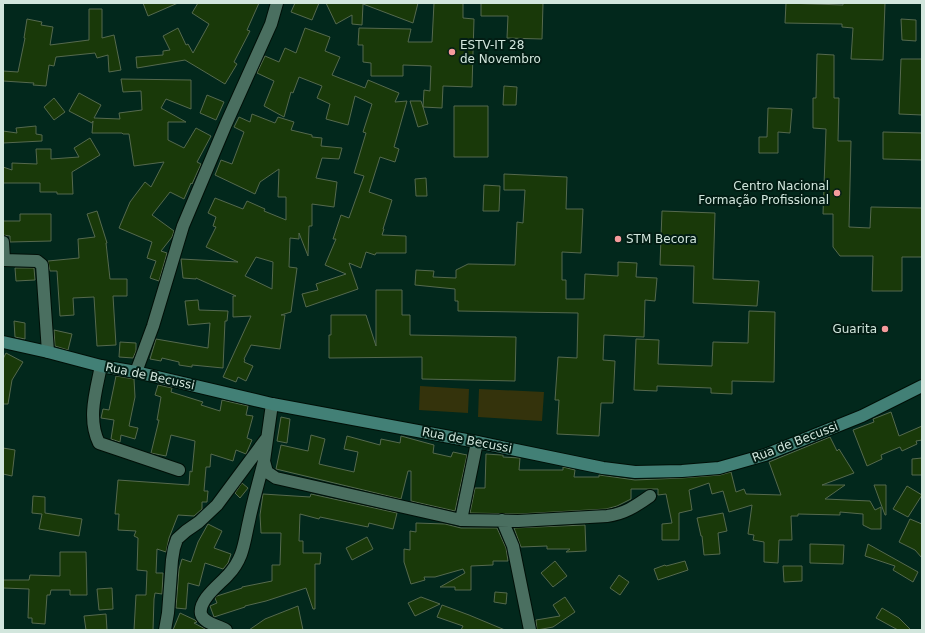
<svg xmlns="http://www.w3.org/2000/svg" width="925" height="633" viewBox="0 0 925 633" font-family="'DejaVu Sans',sans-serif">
<rect width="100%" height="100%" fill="#02281c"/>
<!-- green -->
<path fill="#34330c" d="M420,386L469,389L468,413L419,410Z
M479,389L544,392L542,421L478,417Z"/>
<!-- building -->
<path fill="#193909" stroke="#55694e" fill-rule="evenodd" d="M143,3H178L148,16Z
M198,3H259L247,30L250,31L234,62L237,64L225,84L185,60L137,68L136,57L163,55V51L170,50L163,36L178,28L186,45L188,44L193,53L209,24L192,13Z
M295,3H319L312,20L291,12Z
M326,3H418L413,23L363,4L362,25L352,24V15L336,24Z
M434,3H463V18L474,19L472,87L443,86L442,108L423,107L428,124L418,127L410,101H421L423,107L424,90L430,91L431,66L403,65V76H371V63L363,62V45H358L359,28L411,29L408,42H432Z
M481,3H543L542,39L507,38L508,16H481Z
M786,3L843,5V3H885L883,60L851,59L853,28L842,27V24L785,23Z
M89,9H102V38L114,35L121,70L109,72L108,55L97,58L95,53L56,57L54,66L49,65L46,86L33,85L34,83L3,81V71L18,72L25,38H24L27,19L42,22L41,25L53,27L50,45L89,40Z
M901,19L916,20V41L902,40Z
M305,28L330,37L325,51L340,57L332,75L365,88L368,80L399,93L395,102L407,101L394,147L399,149L395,162L380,157L369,192L392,200L383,229H384L382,235L406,236V253H376L375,255L366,252L361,268L349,263L358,289L306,307L302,294L318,290L316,284L346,274L325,265L336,239H333L341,215L349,218L364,176L354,173L366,133L363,132L372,104L355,96L348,125L326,119L330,104L317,98L322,86L299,77L293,93L291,92L284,117L264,106L274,81L257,73L265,56L279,62L285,48L296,53Z
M817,54L834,55V98H839L838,141H851L849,227L870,228L871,207L922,208V257H902V291H872L873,256H840L833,247V214H823L826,129L813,128V98H816Z
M901,59H922V115L899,114Z
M121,79L191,80V109L166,99L161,108L186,122H168V140L184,148L196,128L211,136L197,162L201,164L192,184L191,183L184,199L170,192L152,215L174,231L172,237L161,251L167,253L159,281L150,278L156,261L147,258L152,242L119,228L130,202L145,182L151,187L164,162L134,166L129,134H123L122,133H92L93,121L92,123L69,111L79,93L101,105L94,118L120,119L119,113L142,110L141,91L123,92Z
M504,86L517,87L516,105H503Z
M207,95L224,102L216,120L200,113Z
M54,98L65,112L54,120L44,107Z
M454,106H488V157H454Z
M768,108L792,109L790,133L778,132V153H759V137H767Z
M252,114L275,123L278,117L294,122L291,130L312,135V137L322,138L321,146L342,148L339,159L322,158L316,178L337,182L334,207L312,204V226H309L308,256L299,233V239L290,238L289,267L297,268L291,312L281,315H285L280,349L251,345L244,359L245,360L244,362L253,366L246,381L238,377L236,382L223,377L251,316L233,317V296H236L196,278V279L183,278L181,259L238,262L206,247L216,227L213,226L216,217L208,213L215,198L243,209L247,201L265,209L264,211L286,220V197H278L279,169L260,182L255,194L215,175L221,160L232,164L244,132L234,127L239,117L250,122ZM256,257L273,262L272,289L245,276Z
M36,126V134L42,135V141L3,143V131L17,133L16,128Z
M883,132L922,133V160L883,159Z
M90,138L100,155L72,172L73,194H57V192H40V183H3V167L12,170V163L37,164L36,149H51V159L79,157L74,148Z
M504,174L567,177L566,209H583L581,253L562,252V280H566V299H584L585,274L618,276V262L637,263L636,277L657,278L655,301L645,300L644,337L604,335L603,360L615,361L613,403H601L599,436L557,434L559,400H555L558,357L577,358L578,313L458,311V301H455V289L415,285L416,270L434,271L433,277L456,278V270L468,264L515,265L517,222L523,223L525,190H504Z
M426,178L427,196H416L415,179Z
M484,185L500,186L499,211H483Z
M97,211L107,243H106L110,279H127V296H113L116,345L97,346L94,297L73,298L74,315L60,316L57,271H50L48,261L79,258L78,239L95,237L87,214Z
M662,211L715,213L713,279L759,281L757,306L693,303L694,266L660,265Z
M20,214H51V241L10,242V236L3,235V221H20Z
M15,268H34L35,280L16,281Z
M376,290H402V315H410V335L516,337L515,381L422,379V357L329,358V335H331V315H366L376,346Z
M198,300L199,310L228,311L227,321H225L223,368L192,365V367L179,365V362L162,358L161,361L150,359L156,339L208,348L210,323L188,325L185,301Z
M749,311L775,312L774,382L732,381V394L711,393V388L657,386V391L634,390L636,339L659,340L658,364L712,366L713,342L748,343Z
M14,321L25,323V339L15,337Z
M54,330L72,334L68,350L55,346Z
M120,342L136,343V351L133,358L119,357Z
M6,353L23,362L12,380L8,404H3V359Z
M116,376L134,379L135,397L129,426L138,428L135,439L121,435L120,442L111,439L114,420L101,418L103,409L109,410Z
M158,385L172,388L171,392L203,402L201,405L220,411L222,400L248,406L246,415L253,416L247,438L252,440L246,454L236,450L233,461L211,454L210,467H206L204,491H208L207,502H202V509L194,516L178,515L169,538L166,552L157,549L156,573H163L162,594L155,593L154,599L153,630H134L136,595H146L147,571L137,570L138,538L134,536L136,531L118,530L119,514H115L118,480L189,485L190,471L192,472L195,441L171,435L166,456L151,453L159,420H157L161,397L155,395Z
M891,412L899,436L922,426V440L916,441L917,444L902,451L900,447L881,455L882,459L867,466L853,430L874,422L873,419Z
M281,417L290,419L287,443L277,441Z
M311,435L325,439L319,464L354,472L358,452L344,449L347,436L380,445L381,439L400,443L401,436L434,445L433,453L451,457L453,452L467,455L455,511L411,501V471H408L401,499L276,469L281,445L308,451Z
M830,437L837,451L839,449L854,473L822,485H845L825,499L870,501L875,510L881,507V529H871L863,525V514L840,512V515L798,514V516H791L792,540H779L778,563L764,562V542L753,540L754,535L748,534L752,505L729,512L723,491L712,494L709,483L689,490L692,510L679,513V540H662V524L672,523L666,494L658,495V489H631V499L617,506L606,509L518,514L470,513L475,488H485L486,454L501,455H503V457L520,458L519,470H563V467L575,470L574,477H599V475L635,480L682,478L720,475L731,472L736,492L744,489L746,494L781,495L769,462Z
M3,448L15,450L12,476L3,474Z
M922,458V475H912V459Z
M242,483L248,488L240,498L235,493Z
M874,485H886V515H885Z
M907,486L922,495L908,517L893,509Z
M263,494L310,497L311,494L397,513L393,529L369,523L368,527L320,517L319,519L300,514L299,541H303V553H321L320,564H315V609H313L306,588L266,601L245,606V607L214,617L210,606L217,603L215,598L217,596L242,588V587L272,581V565H280L281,533H261L260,515Z
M33,496L45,497V513L82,519L79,536L39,529L42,514L32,513Z
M723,513L727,531L718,533L720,554L704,555L702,536H701L697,518Z
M910,519L922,524V558L915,550L899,542Z
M416,523L445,524L461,528H497L506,548L508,561H493V565L471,566V590H455V587H440L465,573L463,569L435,577H424L425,580L411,584L404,562V549L410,550V531L416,532Z
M208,524L222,531L214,548L231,554L228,563L223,569L205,563L199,586L188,583L186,609L176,608L179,569L182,559L191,562L198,542Z
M585,525L586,551L566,552L570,549H547V546L521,547L514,528Z
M367,537L373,549L352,560L346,548Z
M810,544L844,545L843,564L810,563Z
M868,544L918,572L913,582L893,570L895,566L865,556Z
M60,552H86L87,595H70V590H51L50,595H47L45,624L32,623V618H28L29,589L3,588V580H29L30,575L60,576Z
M555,561L567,576L553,587L541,573Z
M685,561L688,570L658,580L654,569L665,565L666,566Z
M783,566H802V581L784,582Z
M619,575L629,582L620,595L610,588Z
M112,588L113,609L99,610L97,589Z
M495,592L507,593L506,604L494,602Z
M421,597L440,604L415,616L408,603Z
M565,597L575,612L553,627L537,630L536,620L560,616L553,605Z
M442,605L469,615L505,630H461L463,626L437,617Z
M298,606L303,630H249L265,619Z
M882,608L899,618L911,630H898L876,618Z
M180,613L195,620L197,622L194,623L207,630H173Z
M106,614L107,630H86L84,616Z"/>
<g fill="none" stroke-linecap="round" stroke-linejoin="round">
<defs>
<path id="street" d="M3,242L4,260L37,261L42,265L48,352
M101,366C96,391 87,419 99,443L179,470
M136,372L153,326L183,226L226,124L271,24L277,3
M272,404L264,461L267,472L276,478L285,480L461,520
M477,442L461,520L518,521L607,516C624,514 636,506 650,496
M502,520L513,546L530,630
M165,630L168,613L172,560L174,548L177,539L186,531L199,522L217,505L266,439
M226,630C218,625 204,624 201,614C198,600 220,584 228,575C244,558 244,542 249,521C253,501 259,481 264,461"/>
<path id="secondary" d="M3,342L48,352L101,366L136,372L272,404L477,442L603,468L635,472L682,471L719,468L765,455L862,416L922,386"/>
</defs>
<!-- street casing -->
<use href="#street" stroke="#000f07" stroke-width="14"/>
<!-- secondary casing -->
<use href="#secondary" stroke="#000f07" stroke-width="14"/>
<!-- street -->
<use href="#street" stroke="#4a6f60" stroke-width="12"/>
<!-- secondary -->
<use href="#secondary" stroke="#428076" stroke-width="12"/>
</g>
<!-- markers -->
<g fill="#f59b9c" stroke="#021d14" stroke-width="1.5">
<circle cx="452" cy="52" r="4"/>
<circle cx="837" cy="193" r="4"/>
<circle cx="618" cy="239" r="4"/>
<circle cx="885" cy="329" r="4"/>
</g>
<g text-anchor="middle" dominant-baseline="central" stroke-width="4" stroke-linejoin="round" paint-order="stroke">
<!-- poi labels -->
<g font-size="12" fill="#d2e6dd" stroke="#021d14" text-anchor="start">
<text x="460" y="45">ESTV-IT 28<tspan x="460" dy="14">de Novembro</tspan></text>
<text x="829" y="186" text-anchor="end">Centro Nacional<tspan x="829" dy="14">Formação Profissional</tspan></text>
<text x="626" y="239">STM Becora</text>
<text x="877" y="329" text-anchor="end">Guarita</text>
</g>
<!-- street labels -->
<g font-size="12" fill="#d2e6dd" stroke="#021d14">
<text transform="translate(150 376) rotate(12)">Rua de Becussi</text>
<text transform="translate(467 440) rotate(11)">Rua de Becussi</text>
<text transform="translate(795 442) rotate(-21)">Rua de Becussi</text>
</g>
</g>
<!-- border -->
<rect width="925" height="633" fill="none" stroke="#d2e6dd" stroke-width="8"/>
</svg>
